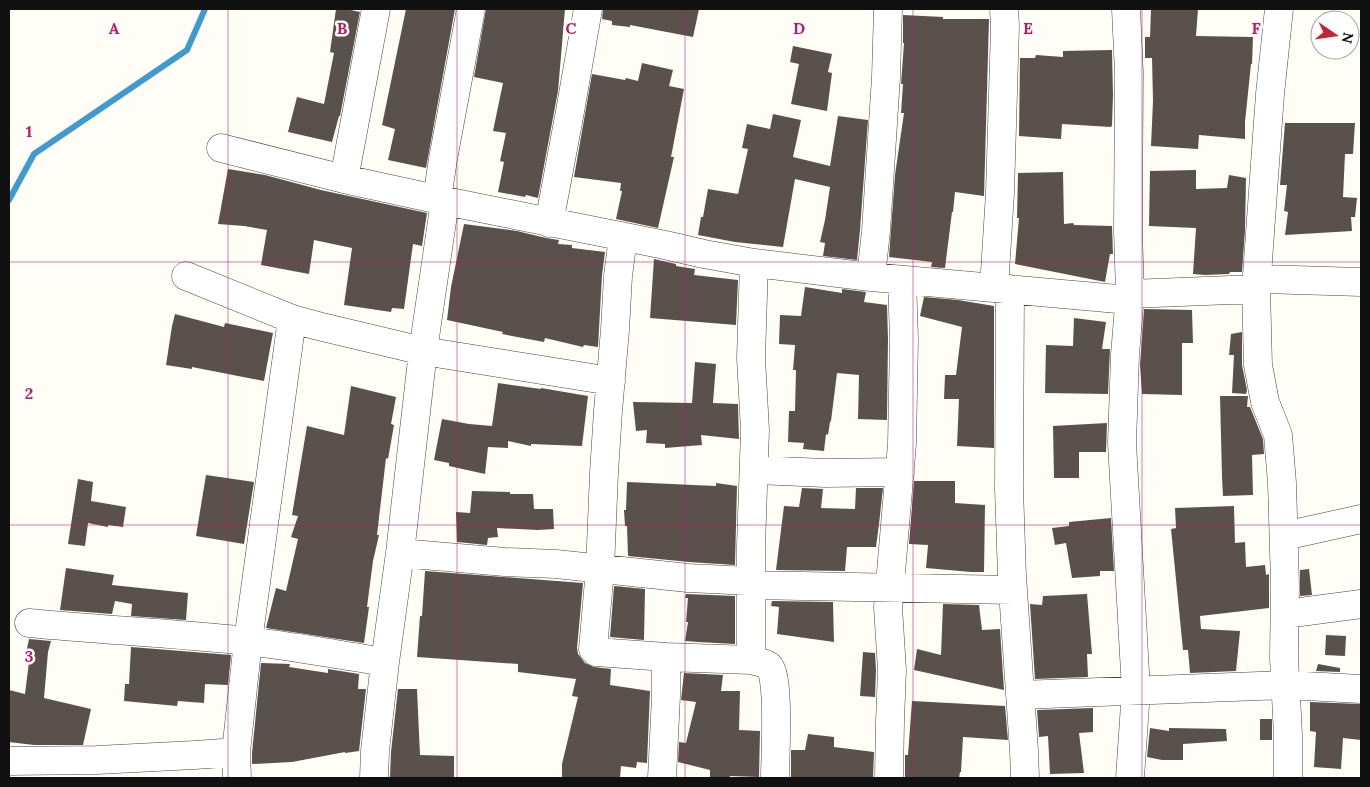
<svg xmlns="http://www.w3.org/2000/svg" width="1370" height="787" viewBox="0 0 1370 787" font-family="Lora,serif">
<rect width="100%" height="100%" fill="#fffdf5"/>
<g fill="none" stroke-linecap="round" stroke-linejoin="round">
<!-- stream -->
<path stroke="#3f9acf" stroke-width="6" d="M9,200L34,154L187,50L205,9"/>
</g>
<!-- building -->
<path fill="#5a514d" d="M336,9H346L360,12L340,116H339L332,142L288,132L297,97L324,104L334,53L330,52Z
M406,9H455L426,168L388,160L395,129L382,125Z
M486,9H565L558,91L538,198L526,195L525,197L498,192L504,162L500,161L506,133L493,131L503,83L474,77Z
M603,9H699L693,37L630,25V27L612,25V21L602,19Z
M1151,9H1198L1196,36L1253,37L1252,64H1251L1245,122V139L1199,135L1198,149L1151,146L1153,101L1152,58H1145V37H1150Z
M903,15L943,17V19H989L984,196L955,192L953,212H952L945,268L931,267L932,262L889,257L895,175L904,113H901L903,84H901L904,43H903Z
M793,46L832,54L828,72L832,73L827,111L791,104L799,64L790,62Z
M1112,50L1113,95L1112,125L1111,127L1062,124L1061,139L1019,136L1020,58H1035L1036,55L1063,57V51Z
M642,63L673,70L669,86L684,89L671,157H674L658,228L616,219L622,191H620L621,183L574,177L592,74L625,80L626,78L638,81Z
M773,114L801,120L793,157L830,166L838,116L868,120L860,230L857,260L823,256L825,243L820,242L825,220L830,187L795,179L783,247L735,242L698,235L701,217H703L708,189L738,194L748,149L742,148L747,124L770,129Z
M1285,123H1355L1353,154H1345L1343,197L1357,198L1355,217H1351L1352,231L1285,235L1288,212L1284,211L1287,185H1280Z
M228,169L265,175L321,190L427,213L422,246L413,244L404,309L392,308L391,312L344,305L352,248L314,240L309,274L261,265L267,230L244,226L218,224Z
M1196,170V189L1227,188L1229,175L1246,178L1245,230L1242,272H1230L1229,274L1205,275L1193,274L1196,228L1149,226L1150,171Z
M1063,172L1064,224L1073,223L1074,225L1112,226L1113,254H1110L1105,282L1015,264L1019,218H1017L1018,173Z
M464,224L517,231L546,238L559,240L558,244L572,245V248L605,252L602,275L598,347L584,345L583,347L545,338L544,342L502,334L503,332L447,320L451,287Z
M654,259L676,264V266L695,269L694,275L738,280L736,325L650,318Z
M805,287L842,293V289L866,292L864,302L887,305L888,339L887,420L858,419L859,375L837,373L831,421L830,422L828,435L826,434L824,451L803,449L804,443L788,442L789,411H795L796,370H793L795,345L779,344L780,315L801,316Z
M924,297L958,300L994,306V448L957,446L959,399H944L945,375H956L962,327L920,316Z
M1144,309L1192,310L1193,343H1182V395L1142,394L1140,365Z
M175,314L224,327L225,323L273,333L264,381L192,367V369L166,365L172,326Z
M1074,318L1106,322L1102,349H1110L1108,394L1045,393L1046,345L1073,346Z
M1242,332V365L1247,390L1246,394L1232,393L1234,355H1229L1231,334Z
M695,362L716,364L713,403L738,404L739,439L701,435L702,445L665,448V444L646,443L647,430L636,431L633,402L692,403Z
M498,383L541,389V388L588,396L582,446L531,444V446L508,441V448L488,447L485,474L449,466V463L434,460L442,419L469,424L492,426Z
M351,386L396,397L391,424L394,425L388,459L386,458L377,535H379L373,561L367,607H369L364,643L266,628L276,588L286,591L298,539L291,537L298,516L292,515L307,426L344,435Z
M1220,396H1248L1247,407H1250L1263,439L1264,454L1252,455L1253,495L1223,496L1222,477Z
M1107,423L1106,452H1079V478H1054L1053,426Z
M206,475L254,482L244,544L196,536Z
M78,479L93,482L91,501L126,507L123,527L108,525V527L88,523L85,546L68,544Z
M914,481H955V503L985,505L984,572H971L926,568L928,545L909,544Z
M627,482L716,486V483L737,486L735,565L689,562L628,556L627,526H625L624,510H626Z
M802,488L823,489L821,508L855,509L856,488H883L879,524L876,547H847L845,571L776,570L784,506L799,507Z
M472,491L510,492V494H533L534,509H553L554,529L538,530L497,528L498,537L488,538L487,545L457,542L456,512L470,513Z
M1234,506L1235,543L1245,542L1246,567L1265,565L1266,575L1269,574V608L1200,616L1201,629L1240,631L1236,671L1190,673L1188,650H1183L1171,529L1176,528L1175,508Z
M1111,518L1114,571H1100V576L1072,578L1066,543L1055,545L1052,528L1069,526V522Z
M66,568L114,575L112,585L188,593L186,620L131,616L132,604L115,601L112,614L60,610Z
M1309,569L1312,595L1300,596V570Z
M425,571L583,583L577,648L578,654L585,663L594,667L611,669L610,685L650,691L647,763L637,762L636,768L621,766L620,778H562V764L578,697L572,696L576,679L518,672V664L417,657L420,616H422Z
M614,586L645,589L644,640L610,637Z
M686,594L735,596V644L698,642L685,641L688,622H686L688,598H685Z
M1087,594L1092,654H1087L1088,677L1035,679L1030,604L1042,605L1043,596Z
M772,601L833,602L834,642L777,634L779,607L771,606Z
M943,604L979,605L982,630L1000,629L1004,690L914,670L917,649L941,655Z
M1326,635L1346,636L1345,656L1325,655Z
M29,639L51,641L48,652L44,698L91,709L83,745H34L9,742V690L25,694L30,654L26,653Z
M131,647L231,655L228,685L205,684L204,703L178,701L177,706L124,701L125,684H129Z
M863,652L875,653L876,670L875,697L860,696Z
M261,663L290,664L289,667L328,673V669L359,674L358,689H366L359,751L345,753V752L292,762L252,764V753Z
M1318,664L1340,668V672L1316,671Z
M684,673L723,675L721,691H740L739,730L760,731L759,777L730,776V778H710V770L678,762L679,742L686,743L696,702L681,700Z
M398,689H417L420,755L454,756V778H390L391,752Z
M912,701L1005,706L1008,740L963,737L961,772H960L959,778H905V755H908Z
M1310,702L1361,704V740L1343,738L1341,769L1314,767L1316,732L1310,731Z
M1093,708V732L1079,733L1084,773L1050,774L1048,736L1039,737L1037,710Z
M1260,719H1272V740H1260Z
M1150,728L1169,731V728L1226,729L1227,741L1183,744V760H1162L1147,757Z
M808,734L834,737V747L874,752L873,778H791V750H805Z"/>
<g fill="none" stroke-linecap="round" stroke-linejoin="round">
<defs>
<path id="minor" d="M1126,9L1129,73L1128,229L1130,294L1125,355L1122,443L1136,690L1130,778
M1279,9L1270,94L1256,289L1258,365L1265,402L1278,435L1282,483L1285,584L1284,658L1288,735V778
M221,148L344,179L445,201L665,245L704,254L754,263L871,277L1129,300
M344,179L376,9
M437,199L443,159L471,9
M549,223L569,117L588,9
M623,237L618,276L615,330L608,411L604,473L600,569L593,649L596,652L666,657L751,660C757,662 764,662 769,666C780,676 775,761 775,778
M186,276L292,319L318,326L423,351L611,381
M871,277L876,231L886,77L888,9
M1258,279L1361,282
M994,288L1000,193L1005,26L1004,9
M1010,289L1009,488L1012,576L1024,751L1025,778
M1130,294L1256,289
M754,470L825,473L900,472
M1284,536L1361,519
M400,553L505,562L556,564L688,578L751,581
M752,585L1013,590
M1285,614L1361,604
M29,623C101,630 173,633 246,641C292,646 339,655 385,662
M751,660V546L755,430L751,358L754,263
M1020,695L1286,685L1361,689
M9,761L97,760L195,755L236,752
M237,778L236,752L248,641L292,319
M374,778L375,751L385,662L400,553L423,351L445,201
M662,778L666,696V657
M889,778L890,722L892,670L888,607L902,444L904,339L902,280"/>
</defs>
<!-- minor casing -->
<use href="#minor" stroke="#444" stroke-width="29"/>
<!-- minor -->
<use href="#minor" stroke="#fff" stroke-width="28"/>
</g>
<!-- grid -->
<path fill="none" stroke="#c2185b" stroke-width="1" stroke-opacity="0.55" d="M228,9V778M457,9V778M685,9V778M913,9V778M1142,9V778M9,262H1361M9,525H1361"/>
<g font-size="16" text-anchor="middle" font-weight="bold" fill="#c2185b" stroke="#fff" stroke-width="5" stroke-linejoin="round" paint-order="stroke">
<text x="114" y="34">A</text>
<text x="342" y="34">B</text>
<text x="571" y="34">C</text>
<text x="799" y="34">D</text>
<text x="1028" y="34">E</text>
<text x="1256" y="34">F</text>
<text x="29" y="137">1</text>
<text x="29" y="399">2</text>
<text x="29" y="662">3</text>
</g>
<!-- border -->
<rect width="1370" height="787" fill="none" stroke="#111111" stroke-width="20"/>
<!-- north arrow -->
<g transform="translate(1335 35) rotate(103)"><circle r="24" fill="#ffffff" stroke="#a0a0a0"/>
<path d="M0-4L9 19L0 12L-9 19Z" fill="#c42633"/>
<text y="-8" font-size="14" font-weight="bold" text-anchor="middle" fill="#111111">N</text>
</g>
</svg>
